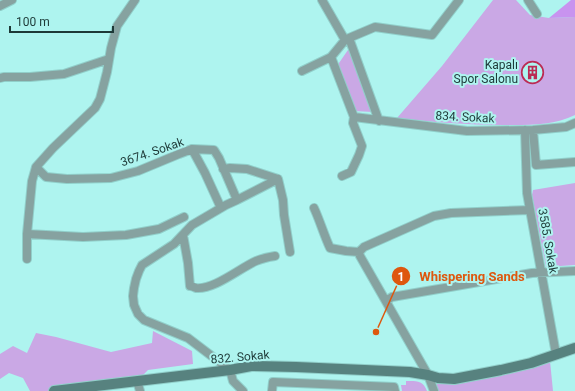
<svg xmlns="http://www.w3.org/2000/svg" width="575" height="391" viewBox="0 0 575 391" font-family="Roboto,sans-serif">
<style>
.green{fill:#caa8e5}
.forest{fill:#c893ef}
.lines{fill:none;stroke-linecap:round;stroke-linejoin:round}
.street-casing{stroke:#91cfca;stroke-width:10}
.secondary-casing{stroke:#91cfca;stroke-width:12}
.street{stroke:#86a2a0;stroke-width:8}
.secondary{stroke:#57827f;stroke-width:10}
.labels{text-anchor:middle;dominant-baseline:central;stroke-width:4;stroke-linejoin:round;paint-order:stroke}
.poi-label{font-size:12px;fill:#1d3937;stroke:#aef4ef;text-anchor:end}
.street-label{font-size:12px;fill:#1d3937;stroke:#aef4ef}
.leader{fill:none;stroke:#de570e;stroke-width:1.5}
.callout-dot{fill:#de570e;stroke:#aef4ef;stroke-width:1.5}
.mark-label{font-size:12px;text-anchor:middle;font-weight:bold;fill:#fff}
.callout-label{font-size:13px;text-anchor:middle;font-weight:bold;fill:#de570e;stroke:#aef4ef;stroke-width:4;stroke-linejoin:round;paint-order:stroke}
</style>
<rect width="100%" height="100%" fill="#aef4ef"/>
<!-- green -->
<path class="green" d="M493,0H516L530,15L549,18L575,17V115C553,126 527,125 503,125C467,125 432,122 397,118L442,66Z
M350,47L373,112L354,111L338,67L339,63Z
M575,183V265L546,267L532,195L533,190Z
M153,331L192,351L193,364L148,370L137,381L54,391H30L23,378L9,373L0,379V354L13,346L27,353L36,333L56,337L111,352L152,343Z
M550,361L553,391H438L437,387V384C476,384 514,371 550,361Z
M406,381C416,381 423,380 427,391H402L401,385H406Z"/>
<!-- forest -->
<path class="forest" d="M571,0H575V17L549,18Z"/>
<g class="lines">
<defs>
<path id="street" d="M322,0L345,40
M528,0L537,14
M0,6L12,0
M349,38L379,121
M331,57L354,117L353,123L362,146L359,155L351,172L342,176
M302,71L331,57L345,40L349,38L375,27L432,35L459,0
M0,78L4,77H30L64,74L109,59
M354,117L467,131L533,130L566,127L575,123
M525,130L527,193L556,354
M533,130L536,165L575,162
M192,149L214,150L219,158L237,200L278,179
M36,167L46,177L67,179L111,178L138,171L179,154L192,149L205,173L221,208
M223,169L230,168L247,169L278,179L283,200L284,215L290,252
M237,200L226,205L192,225L174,244L142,265L139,271L136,279L134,288L133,296L134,305L138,314L144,320L188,338L230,370L233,381L243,391
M314,208C320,221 324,235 330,248L346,251L359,252
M27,234L83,237L126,235L159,229L184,217
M183,235L188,263L190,286C192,286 194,287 196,288C214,290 240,268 256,261C263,258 268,257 275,256
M359,252L364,247L434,216L451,213L530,210
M359,252L360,256L428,375L434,391
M27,259V234L32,181L36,167L53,148L95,108L100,99L107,72L111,48L117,26L135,0
M386,301L392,297L532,273L575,271
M137,381L140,391
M272,391L273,382L394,387L395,391"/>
<path id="secondary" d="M54,391L230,370L251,366L296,367L410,372L428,375L438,378L454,379L501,370L531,363L575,348"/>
</defs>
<!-- street casing -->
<use href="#street" class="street-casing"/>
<!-- secondary casing -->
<use href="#secondary" class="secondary-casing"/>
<!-- street -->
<use href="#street" class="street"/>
<!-- secondary -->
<use href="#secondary" class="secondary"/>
</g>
<!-- icons -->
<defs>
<symbol id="building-ring" viewBox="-11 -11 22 22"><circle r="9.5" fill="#aef4ef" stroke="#bb2b54" stroke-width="1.5"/><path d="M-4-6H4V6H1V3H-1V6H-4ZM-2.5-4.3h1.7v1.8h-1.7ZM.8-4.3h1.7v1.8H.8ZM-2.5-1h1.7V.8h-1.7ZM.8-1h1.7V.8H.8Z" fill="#bb2b54"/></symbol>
</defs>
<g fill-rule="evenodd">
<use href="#building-ring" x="520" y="60" width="25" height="25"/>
</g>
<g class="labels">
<!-- poi labels -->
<g class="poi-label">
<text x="518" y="65">Kapalı<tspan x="518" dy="14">Spor Salonu</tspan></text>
</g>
<!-- street labels -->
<g class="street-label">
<text transform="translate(465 117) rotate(3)">834. Sokak</text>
<text transform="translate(152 152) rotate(-19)">3674. Sokak</text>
<text transform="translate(548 241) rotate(80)">3585. Sokak</text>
<text transform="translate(240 357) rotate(-5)">832. Sokak</text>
</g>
</g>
<!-- callouts -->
<path class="leader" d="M376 332L401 276"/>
<g class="callout-dot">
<circle cx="376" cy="332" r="4"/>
<circle cx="401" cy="276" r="10"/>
</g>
<g class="mark-label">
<text x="401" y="281">1</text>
</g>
<g class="callout-label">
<text x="472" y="281">Whispering Sands</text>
</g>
<!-- scale -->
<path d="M10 26v6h103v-6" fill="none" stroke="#1d3937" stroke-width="2"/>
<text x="16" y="26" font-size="12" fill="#1d3937" stroke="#aef4ef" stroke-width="3" paint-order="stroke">100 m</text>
</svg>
